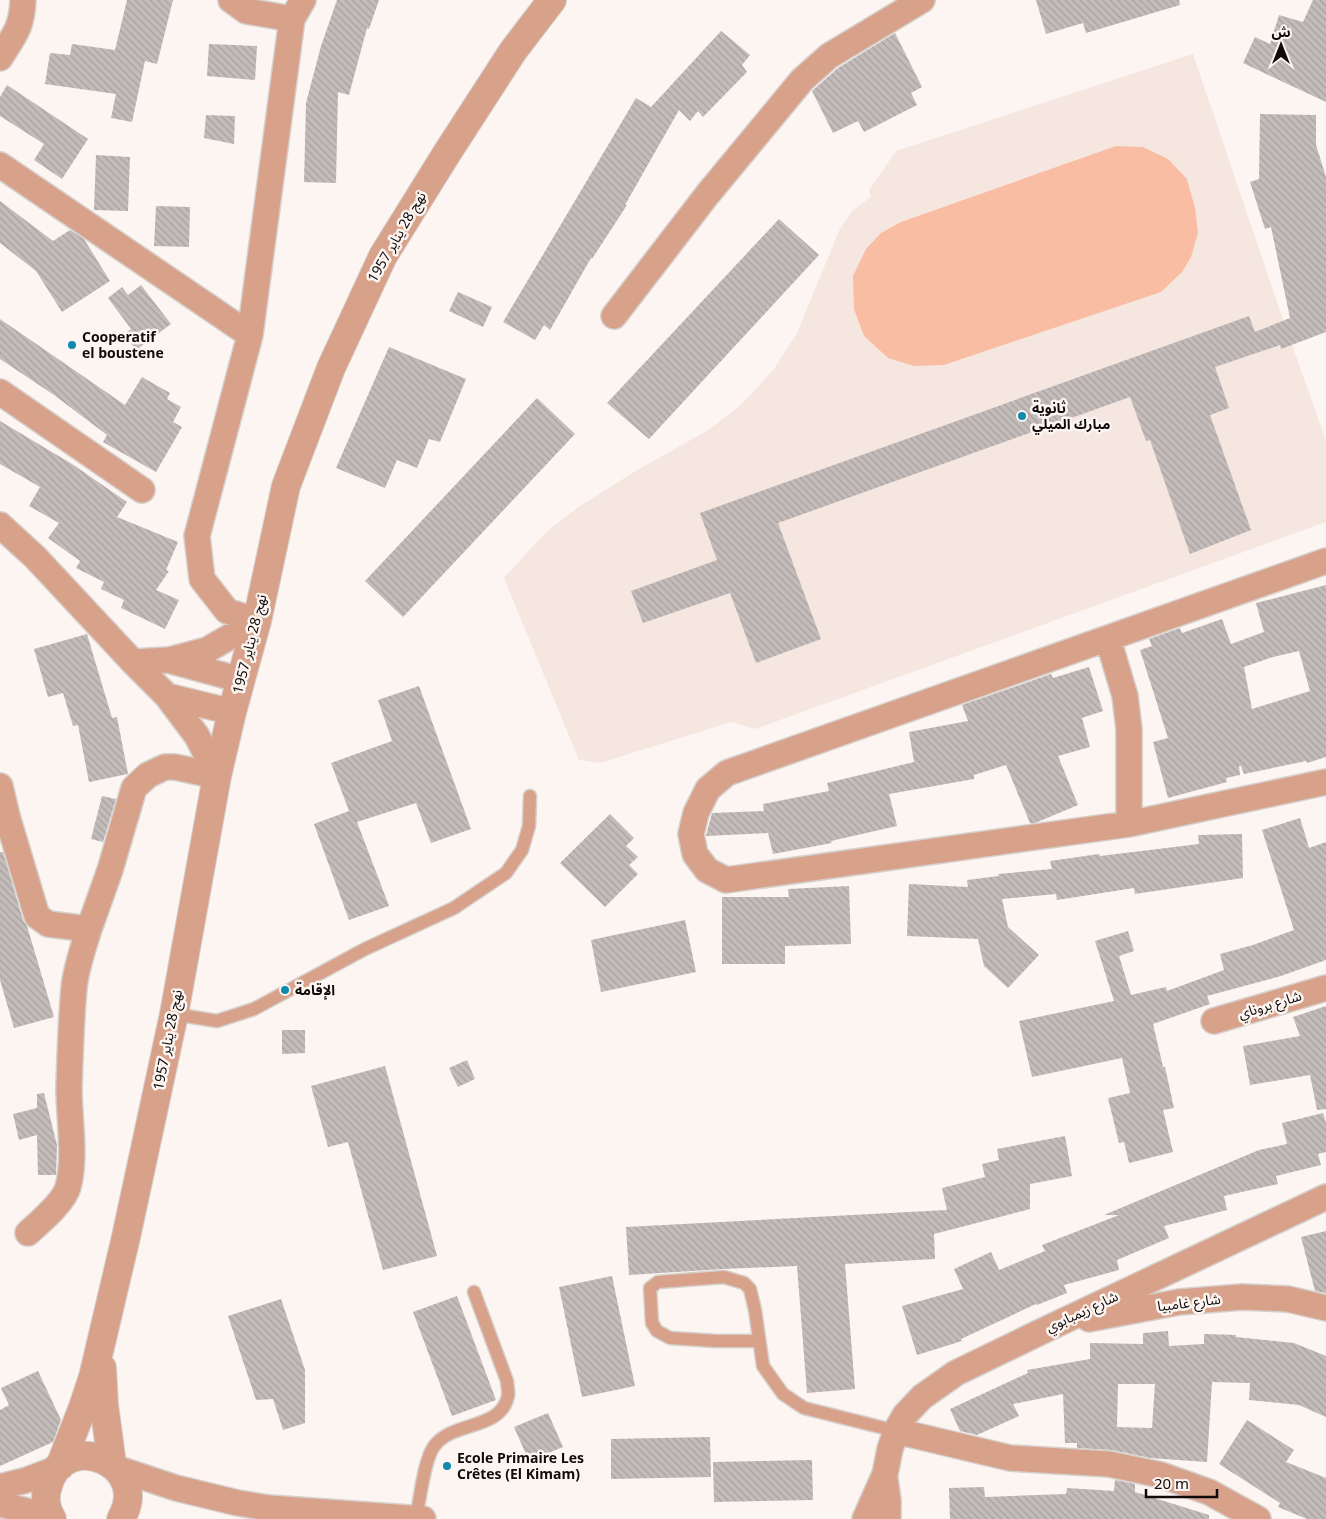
<svg xmlns="http://www.w3.org/2000/svg" width="1326" height="1519" viewBox="0 0 1326 1519" font-family="Georgia,'Noto Sans Arabic',serif">
<style>
.built{fill:#f5e6e0}
.grass{fill:#f9bda4}
.building{fill:url(#building-back-hatch);fill-rule:evenodd}
.lines{fill:none;stroke-linecap:round;stroke-linejoin:round}
.service-casing{stroke:#d6d0cd;stroke-width:15}
.minor-casing{stroke:#d6d0cd;stroke-width:28}
.tertiary-casing{stroke:#d6d0cd;stroke-width:30}
.service{stroke:#d8a18a;stroke-width:12}
.minor{stroke:#d8a18a;stroke-width:25}
.tertiary{stroke:#d8a18a;stroke-width:28}
.poi-dot{fill:#108aad;stroke:#fcf5f2;stroke-width:2}
.labels{text-anchor:middle;dominant-baseline:central;stroke-width:5;stroke-linejoin:round;paint-order:stroke}
.street-label{font-size:14px;fill:#0e0b0a;stroke:#fcf5f2}
.poi-label{font-size:14px;font-weight:bold;fill:#0e0b0a;stroke:#fcf5f2;text-anchor:start}
</style>
<defs>
<pattern id="building-back-hatch" width="6" height="6" patternUnits="userSpaceOnUse" patternTransform="scale(1.25)"><rect width="6" height="6" fill="#c3bcba"/><path d="M-1 5l2 2M0 0l6 6M5-1l2 2" fill="none" stroke="#a6a09f"/></pattern>
</defs>
<rect width="100%" height="100%" fill="#fcf5f2"/>
<!-- built -->
<path class="built" d="M1193,54L1278,305L1326,441V522L755,729L731,722L600,763L579,760L504,578L546,532L580,506L639,469L710,429L743,403L774,369L797,333L839,231L852,211L871,197L869,190L896,151Z"/>
<!-- grass -->
<path class="grass" d="M1116,146L1143,147L1168,159L1187,179L1195,208L1198,233L1191,257L1182,272L1161,292L944,365L914,366L888,358L864,336L854,309L853,276L866,249L881,233L901,222Z"/>
<!-- building -->
<path class="building" d="M127,0H173L157,64L145,61L132,122L111,118L116,94L45,84L50,53L70,55L72,44L115,50Z
M337,0H379L369,29L367,28L349,95L338,92L336,183L304,182L306,103L321,46Z
M1036,0H1179L1180,5L1086,33L1083,23L1046,34Z
M1313,0H1326V102L1243,63L1255,37L1270,44L1279,15L1303,22Z
M721,31L750,55L742,65L747,72L703,117L698,111L690,121L679,110L625,205H627L592,259L591,258L550,330L544,325L535,340L503,322L636,98L651,107Z
M895,33L922,87L911,93L917,105L864,132L858,121L833,133L812,91L838,68Z
M209,44L257,46L255,80L207,76Z
M7,85L88,139L62,179L34,160L44,144L0,116V97Z
M1260,114L1316,115V145L1326,177V332L1281,349L1280,345L1215,367L1229,408L1210,415L1251,530L1190,554L1150,440L1146,441L1130,397L778,523L821,639L756,663L730,593L643,623L631,591L717,560L700,513L1249,316L1255,332L1290,318L1271,227L1265,229L1250,182L1259,179Z
M206,115L235,116L234,144L204,138Z
M96,155L130,157L128,211L94,210Z
M0,201L53,241L70,230L84,239L110,281L62,312L36,271L0,243Z
M156,206L190,207L189,247L154,246Z
M779,219L819,255L649,439L607,403Z
M141,285L171,324L136,350L124,334L131,329L108,298L122,287L128,295Z
M458,292L492,307L483,327L449,311Z
M0,319L125,405L142,377L170,393L167,399L181,407L173,422L182,427L156,472L103,442L107,435L54,395L0,359Z
M389,347L466,379L440,442L429,439L417,468L397,460L385,488L336,468Z
M537,398L575,434L403,617L365,581Z
M0,421L72,464L127,502L117,517L178,542L166,570L169,571L156,590L179,600L165,629L121,608L124,600L101,589L104,582L76,568L80,561L48,538L59,523L29,506L40,487L0,464Z
M1326,585V757L1307,763L1306,761L1244,774L1241,766H1239L1240,775L1226,778L1227,782L1168,798L1153,742L1168,738L1140,650L1152,646L1149,639L1180,628L1182,633L1222,619L1231,644L1264,632L1256,603ZM1299,651L1310,691L1252,709L1244,667L1273,657Z
M87,634L112,718L117,717L128,774L89,782L78,725L73,726L63,693L48,697L34,649Z
M1089,667L1103,711L1082,718L1090,747L1058,756L1078,805L1035,823H1030L1006,765L974,775V779L889,794L897,826L831,841L832,843L773,854L768,833L706,836L712,813L764,811L763,804L829,791L827,783L914,762L909,732L968,721L962,705L1051,674L1053,678Z
M419,686L471,829L431,843L416,803L357,822L389,906L349,920L314,824L349,811L331,763L392,741L378,700Z
M102,796L116,799L103,842L91,839Z
M610,814L634,838L626,846L638,857L629,865L638,874L605,907L560,863Z
M1300,818L1309,848L1326,842V960L1281,976L1207,996L1210,1004L1153,1024L1163,1067H1165L1174,1108L1163,1110L1173,1152L1129,1163L1124,1142L1119,1143L1108,1098L1130,1093L1122,1058L1032,1077L1019,1021L1114,1001L1095,941L1128,931L1134,951L1119,956L1131,995L1166,987L1167,991L1224,970L1220,954L1253,945L1294,930L1262,830Z
M1242,834L1243,878L1135,894L1134,888L1057,900L1056,894L1002,899L1008,927L1039,955L1008,988L984,966L978,939L907,936L909,884L968,887L967,880L999,876L998,874L1052,869L1050,861L1099,854L1100,856L1199,844L1198,835Z
M0,852H3L23,920L27,926L54,1017L14,1028L0,980Z
M849,886L851,944L785,946V964H722V897H789L788,889Z
M685,920L696,972L601,992L591,940Z
M1326,1006V1109L1317,1110L1310,1075L1250,1085L1243,1046L1300,1036L1293,1017Z
M282,1030H305V1053L282,1054Z
M467,1060L475,1079L458,1087L449,1068Z
M385,1066L437,1256L383,1270L348,1142L328,1147L311,1086Z
M44,1093L57,1145L56,1175H38L37,1135L19,1140L13,1114L37,1108V1094Z
M1323,1113L1326,1123V1152L1318,1154L1321,1165L1276,1176L1278,1184L1224,1196L1227,1210L1164,1226L1169,1238L1117,1260L1119,1270L1064,1285L1067,1293L1037,1305L1036,1304L961,1339L962,1341L917,1355L902,1306L963,1289L954,1269L991,1252L999,1270L1045,1251L1042,1245L1119,1215H1104L1259,1150L1287,1144L1282,1123Z
M1065,1136L1072,1176L1030,1184V1209L934,1234L935,1259L845,1264L855,1389L807,1393L797,1266L723,1269L629,1275L626,1227L947,1210L942,1188L985,1177L982,1164L999,1160L997,1149Z
M1326,1231V1293L1315,1291L1301,1237Z
M612,1276L635,1386L582,1397L559,1287Z
M457,1296L496,1400L452,1416L413,1312Z
M281,1299L305,1370V1423L283,1430L273,1399L256,1400L228,1316Z
M1168,1331L1169,1346L1204,1344V1334L1236,1335V1337L1294,1343L1326,1356V1417L1299,1405L1249,1400L1250,1383L1212,1382L1207,1462L1150,1458L1112,1450L1077,1448V1443H1065L1063,1394L1013,1404L1019,1416L977,1435L960,1431L950,1409L1028,1373L1027,1370L1090,1359V1343L1143,1344V1333ZM1118,1384H1155L1152,1428L1117,1427Z
M38,1371L61,1420L53,1442L0,1466V1410L9,1405L1,1388Z
M548,1413L563,1447L529,1461L514,1427Z
M1247,1420L1294,1450L1286,1462L1326,1478V1519H1307L1278,1507L1280,1503L1219,1464Z
M710,1437L711,1477L611,1479V1439Z
M812,1460L813,1500L714,1502L713,1462Z
M1115,1480L1135,1484V1492L1209,1515V1519H950L949,1488L984,1487L985,1497L1066,1494L1067,1488L1114,1491Z"/>
<g class="lines">
<defs>
<path id="service" d="M174,1014L217,1021L254,1009L365,949L454,908L506,873L522,850L529,826L530,796
M759,1341H716L670,1338L657,1331L652,1323L650,1288L658,1282L724,1277L744,1283L750,1289L755,1310L763,1366L783,1394L804,1408L896,1431
M416,1518C420,1500 424,1458 435,1445C454,1421 501,1430 508,1396C509,1391 507,1385 507,1381L474,1292"/>
<path id="minor" d="M231,0L246,11L292,19
M0,58C14,35 22,28 23,0
M0,165L250,335
M614,316L707,195L802,80L829,56L922,0
M0,392L142,490
M0,525L35,557L133,662L167,696L232,712
M1326,561L727,773L708,789L696,813L691,834L695,854L707,870L726,880L1129,824L1326,782
M257,621L227,611L202,579L197,536L250,335L292,19L303,0
M1108,639L1125,696L1129,729V824
M169,660L207,650L257,621
M133,662L168,660L241,680
M167,696L197,736L217,776
M0,786L7,816L37,916L48,924L89,929L110,870L134,788L148,775L165,767H175L217,776
M1214,1021L1326,988
M28,1233C40,1222 64,1202 68,1187C76,1158 69,1118 69,1088C70,1056 71,1020 74,988C76,968 83,948 89,929
M1089,1319L1179,1302L1242,1297L1288,1299L1326,1308
M896,1431L1010,1458L1109,1464L1161,1475L1209,1492L1258,1519
M116,1468L176,1488L238,1503L269,1508L423,1519
M885,1479L888,1500V1519
M0,1487L27,1480L56,1469
M0,1504L51,1517
M865,1519L885,1474L890,1449L896,1431L905,1415L922,1397L956,1373L1053,1326L1326,1197"/>
<path id="tertiary" d="M102,1368L104,1405L112,1464
M60,1466L83,1407L93,1377L126,1237L174,1014L217,776L232,712L257,621L286,486L331,368L383,256L447,153L513,51L552,0
M52,1519C46,1509 44,1497 48,1486C64,1427 153,1464 121,1519"/>
</defs>
<!-- service casing -->
<use href="#service" class="service-casing"/>
<!-- minor casing -->
<use href="#minor" class="minor-casing"/>
<!-- tertiary casing -->
<use href="#tertiary" class="tertiary-casing"/>
<!-- service -->
<use href="#service" class="service"/>
<!-- minor -->
<use href="#minor" class="minor"/>
<!-- tertiary -->
<use href="#tertiary" class="tertiary"/>
</g>
<!-- markers -->
<g class="poi-dot">
<circle cx="72" cy="345" r="5"/>
<circle cx="1022" cy="416" r="5"/>
<circle cx="285" cy="990" r="5"/>
<circle cx="447" cy="1466" r="5"/>
</g>
<g class="labels">
<!-- street labels -->
<g class="street-label">
<text transform="translate(397 237) rotate(-60)">نهج 28 يناير 1957</text>
<text transform="translate(250 644) rotate(-76)">نهج 28 يناير 1957</text>
<text transform="translate(1270 1005) rotate(-17)">شارع بروناي</text>
<text transform="translate(168 1040) rotate(-79)">نهج 28 يناير 1957</text>
<text transform="translate(1189 1303) rotate(-7)">شارع غامبيا</text>
<text transform="translate(1082 1312) rotate(-25)">شارع زيمبابوي</text>
</g>
<!-- poi labels -->
<g class="poi-label">
<text x="82" y="337">Cooperatif<tspan x="82" dy="16">el boustene</tspan></text>
<text x="1032" y="408">ثانوية<tspan x="1032" dy="16">مبارك الميلي</tspan></text>
<text x="295" y="990">الإقامة</text>
<text x="457" y="1458">Ecole Primaire Les<tspan x="457" dy="16">Crêtes (El Kimam)</tspan></text>
</g>
</g>
<!-- north arrow -->
<g transform="translate(1281 45)" stroke="#fcf5f2" stroke-width="4" paint-order="stroke">
<path d="M0-4L9 19L0 12L-9 19Z" fill="#0e0b0a"/>
<text y="-8" font-size="14" font-weight="bold" text-anchor="middle" fill="#0e0b0a">ش</text>
</g>
<!-- scale -->
<path d="M1146 1489v8h71v-8" fill="none" stroke="#0e0b0a" stroke-width="2.5"/>
<text x="1154" y="1489" font-size="15" fill="#0e0b0a" stroke="#fcf5f2" stroke-width="4" paint-order="stroke">20 m</text>
</svg>
